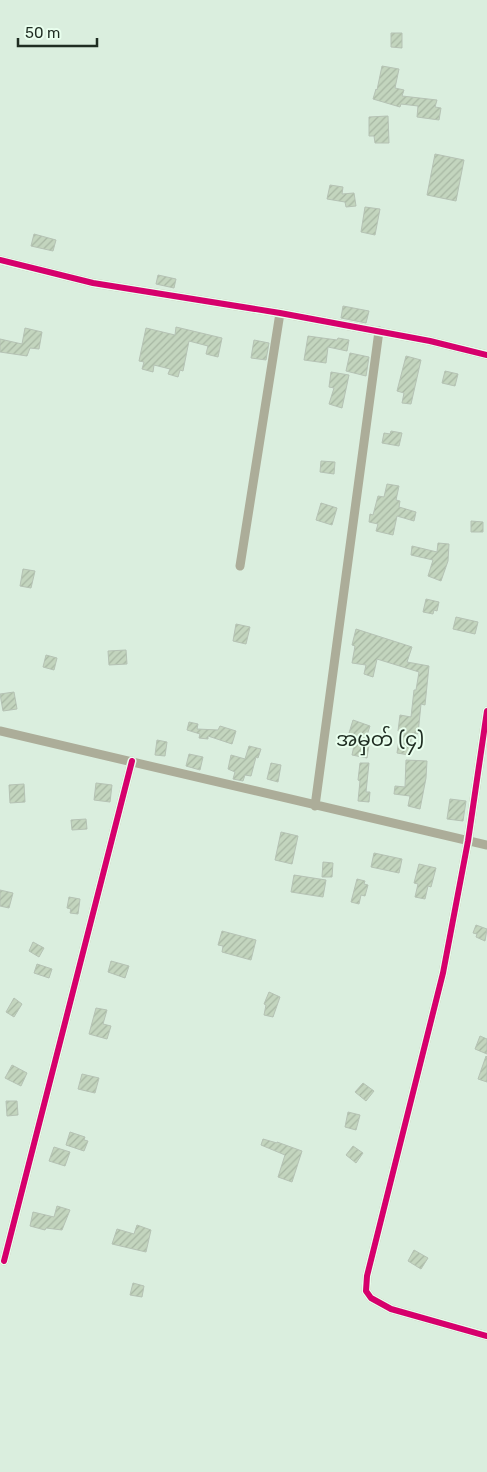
<svg xmlns="http://www.w3.org/2000/svg" width="487" height="1472" viewBox="0 0 487 1472" font-family="Rubik,'Noto Sans Myanmar',sans-serif">
<style>
.building{fill:url(#building-hatch);stroke:#b5c2b4}
.lines{fill:none;stroke-linecap:round;stroke-linejoin:round}
.street{stroke:#acad99;stroke-width:9}
.cycleway-casing{stroke:#e9ffee;stroke-width:9}
.cycleway{stroke:#d6006c;stroke-width:6}
.labels{text-anchor:middle;dominant-baseline:central;stroke-width:4;stroke-linejoin:round;paint-order:stroke}
.quarter-label{font-size:20px;fill:#1f2d22;stroke:#e9ffee}
</style>
<defs>
<pattern id="building-hatch" width="6" height="6" patternUnits="userSpaceOnUse" patternTransform="scale(1.25)"><rect width="6" height="6" fill="#c3d5be"/><path d="M-1 1l2-2M0 6l6-6M5 7l2-2" fill="none" stroke="#a7b7a3"/></pattern>
</defs>
<rect width="100%" height="100%" fill="#daeede"/>
<!-- building -->
<path class="building" d="M391,33H402V48L391,47Z
M382,66L399,69L395,88L404,90L402,96L437,100L435,107L441,108L439,120L417,117L418,106L401,104L400,107L373,99L376,89L377,90Z
M388,116L389,143H375L374,136H369V117Z
M435,154L464,160L456,201L427,195Z
M330,185L343,187L342,194L354,193L356,206L346,207L345,202L327,199Z
M365,207L380,209L375,235L361,232Z
M34,234L56,240L53,251L31,246Z
M158,275L176,279L174,288L156,284Z
M343,306L369,311L366,323L341,318Z
M176,327L222,338L218,357L206,354L208,346L189,341L183,371L180,370L178,377L168,374L170,369L154,365L153,372L142,369L144,362L139,361L146,328L175,335Z
M25,328L42,332L39,349L30,348L27,356L0,352V339L22,344Z
M308,336L337,340L338,338L349,340L347,351L328,347L326,363L304,360Z
M254,340L269,343L266,360L251,358Z
M350,353L369,357L366,376L346,371Z
M406,356L421,360L411,404L402,403L404,393L397,391Z
M445,371L458,374L455,386L442,383Z
M331,372L349,375L342,408L329,404L334,388L329,387Z
M391,431L402,433L399,446L382,443L384,433L390,434Z
M321,461L335,462L334,474L320,472Z
M387,484L399,486L396,500L400,501L399,507L416,512L414,521L397,516L393,535L376,531L378,524L369,522L370,514L373,515L378,496L384,497Z
M321,503L337,508L332,525L316,520Z
M471,521L483,522V532H471Z
M438,543L449,544L448,561L441,581L428,576L433,560L411,555L412,546L437,552Z
M23,569L35,571L31,588L20,586Z
M426,599L439,602L437,611L434,610L433,614L423,612Z
M456,617L478,622L475,634L453,629Z
M236,624L250,627L246,644L233,641Z
M356,629L412,647L407,662L429,666L425,705L421,704L418,734L412,733L409,755L397,753L400,732L398,731L400,715L411,717L414,690H416L419,672L377,659L373,677L364,674L366,665L352,663L355,646L352,645Z
M126,650L127,664L109,665L108,651Z
M46,655L57,658L54,670L43,667Z
M14,692L17,709L3,711L0,694Z
M353,720L370,726L364,744L369,745L367,758L352,755L356,736L349,733Z
M189,722L198,724L197,729L218,730L220,726L236,731L232,744L208,736V739L199,738L200,734L187,730Z
M157,740L167,742L165,756L155,755Z
M249,746L261,749L258,758L256,757L251,776L245,775L243,781L233,779L235,772L228,769L231,755L245,759Z
M189,754L203,757L200,770L186,766Z
M406,760L427,761L426,778L420,809L408,806L410,796L394,794L395,786L405,787Z
M271,763L281,765L278,782L267,779Z
M360,763H369L366,792H370L369,802L358,801L360,781L358,780Z
M96,783L112,785L110,802L94,800Z
M24,784L25,802L10,803L9,785Z
M450,799L466,801L463,821L447,819Z
M86,819L87,829L72,830L71,820Z
M281,832L298,836L292,864L275,860Z
M374,853L402,859L399,873L371,867Z
M323,862L333,863L332,877H322Z
M419,864L436,868L431,887L428,886L425,899L415,897L418,884L414,883Z
M294,875L326,880L323,897L291,892Z
M357,879L365,881L364,884L368,885L365,896L361,895L359,904L351,902Z
M0,890L13,893L9,908L0,906Z
M69,897L80,899L78,914L70,913L71,909L67,908Z
M476,925L487,929L485,941L476,937L477,934L473,933Z
M222,931L256,940L251,960L222,952L223,946L218,945Z
M33,942L44,948L39,957L29,951Z
M111,961L129,966L125,978L108,972Z
M37,964L52,969L49,978L34,973Z
M269,992L280,997L273,1017L264,1015L266,1005L264,1004Z
M14,998L22,1004L14,1017L6,1012Z
M96,1008L107,1010L103,1024L111,1026L107,1039L89,1034Z
M480,1036L487,1039V1054L475,1049Z
M486,1056L487,1057V1082L478,1079Z
M12,1065L27,1073L21,1086L5,1078Z
M82,1074L99,1078L95,1093L78,1089Z
M363,1083L374,1091L366,1101L355,1092Z
M6,1101H17L18,1115L7,1116Z
M348,1112L360,1115L356,1130L345,1127Z
M70,1132L85,1137L84,1140L88,1141L84,1151L66,1145Z
M263,1139L277,1143V1142L302,1151L292,1182L278,1177L285,1155L261,1145Z
M353,1146L363,1153L356,1163L346,1155Z
M54,1147L70,1152L65,1166L49,1161Z
M57,1206L70,1210L62,1230L46,1228L45,1230L30,1226L33,1212L54,1217Z
M137,1225L151,1230L146,1252L112,1244L117,1229L134,1234Z
M414,1250L428,1258L421,1269L408,1261Z
M133,1283L144,1286L142,1297L130,1295Z"/>
<g class="lines">
<!-- street -->
<path class="street" d="M0,260L93,283L280,313L430,341L487,355
M240,566L280,313
M487,711L468,841L443,973L367,1276L366,1291L371,1298L391,1309L487,1336
M0,731L487,845
M315,806L379,331
M4,1261L132,761"/>
<defs>
<path id="cycleway" d="M0,260L93,283L280,313L430,341L487,355
M487,711L468,841L443,973L367,1276L366,1291L371,1298L391,1309L487,1336
M4,1261L132,761"/>
</defs>
<!-- cycleway casing -->
<use href="#cycleway" class="cycleway-casing"/>
<!-- cycleway -->
<use href="#cycleway" class="cycleway"/>
</g>
<g class="labels">
<!-- quarter labels -->
<g class="quarter-label">
<text x="380" y="739">အမှတ် (၄)</text>
</g>
</g>
<!-- scale -->
<path d="M18 38v8h79v-8" fill="none" stroke="#1f2d22" stroke-width="2.5"/>
<text x="25" y="38" font-size="15" fill="#1f2d22" stroke="#e9ffee" stroke-width="4" paint-order="stroke">50 m</text>
</svg>
